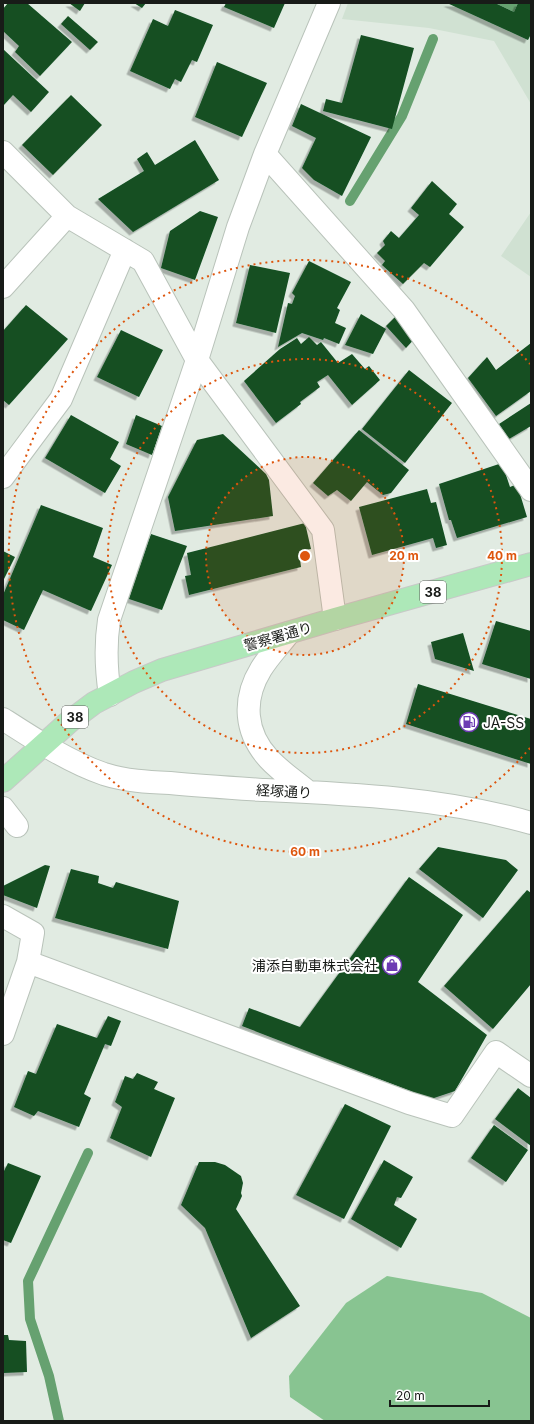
<svg xmlns="http://www.w3.org/2000/svg" width="534" height="1424" viewBox="0 0 534 1424" font-family="Inter,'Noto Sans JP',sans-serif">
<style>
.built{fill:#d0e1d2}
.forest{fill:#88c491}
.water{fill:#66a170}
.lines{fill:none;stroke-linecap:round;stroke-linejoin:round}
.stream{stroke:#66a170;stroke-width:10}
.building{fill:#135024;filter:url(#shadow)}
.pedestrian-casing{stroke:#b9c3ba;stroke-width:24}
.minor-casing{stroke:#b9c3ba;stroke-width:24}
.secondary-casing{stroke:#b9c3ba;stroke-width:24}
.primary-casing{stroke:#c8c8c8;stroke-width:24}
.pedestrian{stroke:#fff;stroke-width:22}
.minor{stroke:#fff;stroke-width:22}
.secondary{stroke:#fff;stroke-width:22}
.primary{stroke:#ade8b8;stroke-width:22}
.ring{fill:none;stroke:#de560d;stroke-width:2;stroke-dasharray:2 4}
.labels{text-anchor:middle;dominant-baseline:central;stroke-width:4;stroke-linejoin:round;paint-order:stroke}
.shield{fill:#fff;stroke:#5d5f5d;stroke-width:1}
.shield-label{font-size:13px;font-weight:bold;fill:#181b18}
.street-label{font-size:14px;fill:#181b18;stroke:#fff}
.poi-label{font-size:14px;fill:#181b18;stroke:#fff;text-anchor:start}
.centre{fill:#de560d;stroke:#fff;stroke-width:2}
.ring-label{font-size:12px;text-anchor:middle;font-weight:bold;fill:#de560d;stroke:#fff;stroke-width:4;stroke-linejoin:round;paint-order:stroke}
</style>
<defs>
<filter id="shadow"><feDropShadow dx="-3.5" dy="3.5" stdDeviation="0" flood-color="#0004"/></filter>
</defs>
<rect width="100%" height="100%" fill="#e1ebe2"/>
<!-- built -->
<path class="built" d="M348,3H531V104L494,41L429,28L342,19Z
M531,212V277L501,256Z"/>
<!-- forest -->
<path class="forest" d="M387,1276L482,1293L531,1318V1421H325L290,1397L289,1376L346,1303Z"/>
<!-- water -->
<path class="water" d="M495,3H518L514,12Z"/>
<g class="lines">
<!-- stream -->
<path class="stream" d="M350,201L402,116L433,39
M59,1421L49,1376L30,1319L28,1281L88,1153"/>
</g>
<!-- building -->
<path class="building" d="M8,3H27L72,42L40,76L15,52L19,46L3,31V9Z
M69,3H85L80,11Z
M134,3H146L142,8Z
M226,3H285L274,28L224,7Z
M447,3H495L514,12L518,3H531V34L528,40Z
M175,10L213,25L197,62L192,60L181,82L175,79L170,89L130,71L153,19L168,26Z
M68,16L98,42L90,50L61,24Z
M361,35L414,48L392,129L323,111L326,99L342,103Z
M3,49L49,92L31,112L13,95L3,106Z
M217,62L267,83L242,137L195,117Z
M71,95L102,125L53,175L22,145Z
M301,104L371,137L342,196L314,180L302,168L316,138L292,126Z
M195,140L219,180L133,232L98,199L144,171L137,159L147,152L155,165Z
M432,181L457,204L449,214L464,227L430,267L424,263L403,284L382,265L385,261L377,253L385,245L383,241L391,231L399,238L419,215L411,208Z
M200,211L218,217L195,280L161,268L170,231Z
M309,261L351,282L337,308L340,310L335,323L346,328L339,344L324,338L323,340L302,333L278,347L288,303L292,304L295,296L292,293Z
M250,265L290,273L276,333L236,323Z
M26,305L68,339L9,405L3,400V331Z
M361,314L386,329L373,354L345,345Z
M398,314L416,337L406,348L386,326Z
M121,330L163,350L139,397L97,377Z
M309,337L317,345L321,342L338,363L352,354L365,369L369,366L380,380L352,405L328,375L317,382L320,387L300,402L301,404L276,423L244,381L280,349L297,338L301,344Z
M531,343V391L496,416L468,378L487,357L496,370Z
M409,370L452,403L405,463L362,429Z
M531,403V426L509,439L499,424Z
M71,415L119,442L110,459L121,466L105,493L45,458Z
M136,415L162,426L152,455L126,444Z
M359,430L409,470L391,493L383,495L367,482L351,501L337,490L328,496L313,483Z
M223,434L266,474L269,480L273,516L175,531L168,497L197,440Z
M502,463L510,487L517,484L527,517L457,538L451,520H449L439,484Z
M427,489L431,503L436,502L447,545L436,548L433,538L372,555L359,507Z
M41,505L103,528L93,557L112,565L91,611L43,590L24,630L3,620V595Z
M305,523L311,549L299,551L301,567L189,595L185,576L191,575L187,553Z
M151,534L187,546L162,610L129,599Z
M3,551L15,557L3,581Z
M496,621L531,631V679L482,664Z
M463,633L474,671L435,659L431,642Z
M418,684L531,719V764L406,724Z
M438,847L506,860L518,870L483,918L419,869Z
M45,865L50,866L37,908L3,895V886Z
M71,869L99,876L98,883L113,888L116,882L179,901L168,949L55,918Z
M409,877L463,915L418,982L487,1035L455,1091L431,1099L242,1026L249,1008L300,1027Z
M527,890L531,893V984L493,1029L444,986Z
M108,1016L121,1021L111,1046L105,1044L84,1094L91,1098L79,1127L38,1111L34,1116L14,1107L28,1071L36,1074L57,1024L97,1038Z
M137,1073L158,1082L154,1089L175,1098L151,1157L110,1138L122,1107L115,1102L125,1076L133,1079Z
M518,1088L531,1098V1146L495,1119Z
M345,1104L391,1126L344,1219L296,1195Z
M494,1125L528,1150L506,1182L471,1158Z
M384,1160L413,1177L401,1198L397,1197L394,1205L417,1219L401,1248L351,1219Z
M199,1162H215L225,1165L241,1176L243,1183L241,1193L242,1196L236,1209L300,1306L251,1338L205,1228L181,1205Z
M8,1163L41,1176L11,1243L3,1240V1173Z
M3,1335H8L9,1340L26,1341L27,1372L3,1373Z"/>
<g class="lines">
<defs>
<path id="pedestrian" d="M3,808L17,826"/>
<path id="minor" d="M3,152L67,216L143,261L197,360L323,530L335,619
M265,154L404,310L531,490
M3,287L67,216
M3,477L61,399L125,250
M110,695C106,669 105,646 109,620L197,360L238,227L251,192L265,154L329,3
M3,916L33,933L28,962L409,1103L452,1116L496,1052L531,1076
M3,1034L28,962"/>
<path id="secondary" d="M289,633C280,645 269,656 261,669C242,700 245,733 269,759C280,771 295,781 307,791
M3,719C34,739 69,762 104,774C126,781 148,782 170,783C201,786 233,788 264,790C353,794 444,798 531,823"/>
<path id="primary" d="M3,781L70,721L94,703L134,682L162,670L335,619L531,564"/>
</defs>
<!-- pedestrian casing -->
<use href="#pedestrian" class="pedestrian-casing"/>
<!-- minor casing -->
<use href="#minor" class="minor-casing"/>
<!-- secondary casing -->
<use href="#secondary" class="secondary-casing"/>
<!-- primary casing -->
<use href="#primary" class="primary-casing"/>
<!-- pedestrian -->
<use href="#pedestrian" class="pedestrian"/>
<!-- minor -->
<use href="#minor" class="minor"/>
<!-- secondary -->
<use href="#secondary" class="secondary"/>
<!-- primary -->
<use href="#primary" class="primary"/>
</g>
<!-- distance rings -->
<circle cx="305" cy="556" r="99" fill="#de560d" fill-opacity=".12"/>
<g class="ring">
<circle cx="305" cy="556" r="99"/>
<circle cx="305" cy="556" r="197"/>
<path d="M530 748A296 296 0 1 1 530 364"/>
</g>
<!-- icons -->
<defs>
<symbol id="fuel-ring" viewBox="-11 -11 22 22"><circle r="9.5" fill="#fff" stroke="#6d3bb3" stroke-width="1.5"/><path d="M-5.5-6h7V0h2V4h1.3V-2.5L3-4.5l.8-.8L6-3V5H2.5V1h-1V6h-7ZM-4.2-4.7v3.2H.2V-4.7Z" fill="#6d3bb3"/></symbol>
<symbol id="shop-ring" viewBox="-11 -11 22 22"><circle r="9.5" fill="#fff" stroke="#6d3bb3" stroke-width="1.5"/><path d="M-5-2.5h2.3a2.7 3.5 0 0 1 5.4 0H5L5.5 6h-11ZM-1.5-2.5h3a1.5 2.3 0 0 0-3 0Z" fill="#6d3bb3"/></symbol>
</defs>
<g fill-rule="evenodd">
<use href="#fuel-ring" x="458" y="711" width="22" height="22"/>
<use href="#shop-ring" x="381" y="954" width="22" height="22"/>
</g>
<g class="labels">
<!-- shield labels -->
<g class="shield">
<rect x="420" y="581" width="26" height="22" rx="3"/>
<rect x="62" y="706" width="26" height="22" rx="3"/>
</g>
<g class="shield-label">
<text x="433" y="592">38</text>
<text x="75" y="717">38</text>
</g>
<!-- street labels -->
<g class="street-label">
<text transform="translate(278 636) rotate(-16)">警察署通り</text>
<text transform="translate(284 791) rotate(3)">経塚通り</text>
</g>
<!-- poi labels -->
<g class="poi-label">
<text x="483" y="722">JA-SS</text>
<text x="378" y="965" text-anchor="end">浦添自動車株式会社</text>
</g>
</g>
<circle cx="305" cy="556" r="6" class="centre"/>
<g class="ring-label">
<text x="404" y="560">20 m</text>
<text x="502" y="560">40 m</text>
<text x="305" y="856">60 m</text>
</g>
<!-- border -->
<rect width="534" height="1424" fill="none" stroke="#181b18" stroke-width="8"/>
<!-- scale -->
<path d="M390 1400v6h99v-6" fill="none" stroke="#181b18" stroke-width="2"/>
<text x="396" y="1400" font-size="12" fill="#181b18" stroke="#ffffff" stroke-width="3" paint-order="stroke">20 m</text>
</svg>
